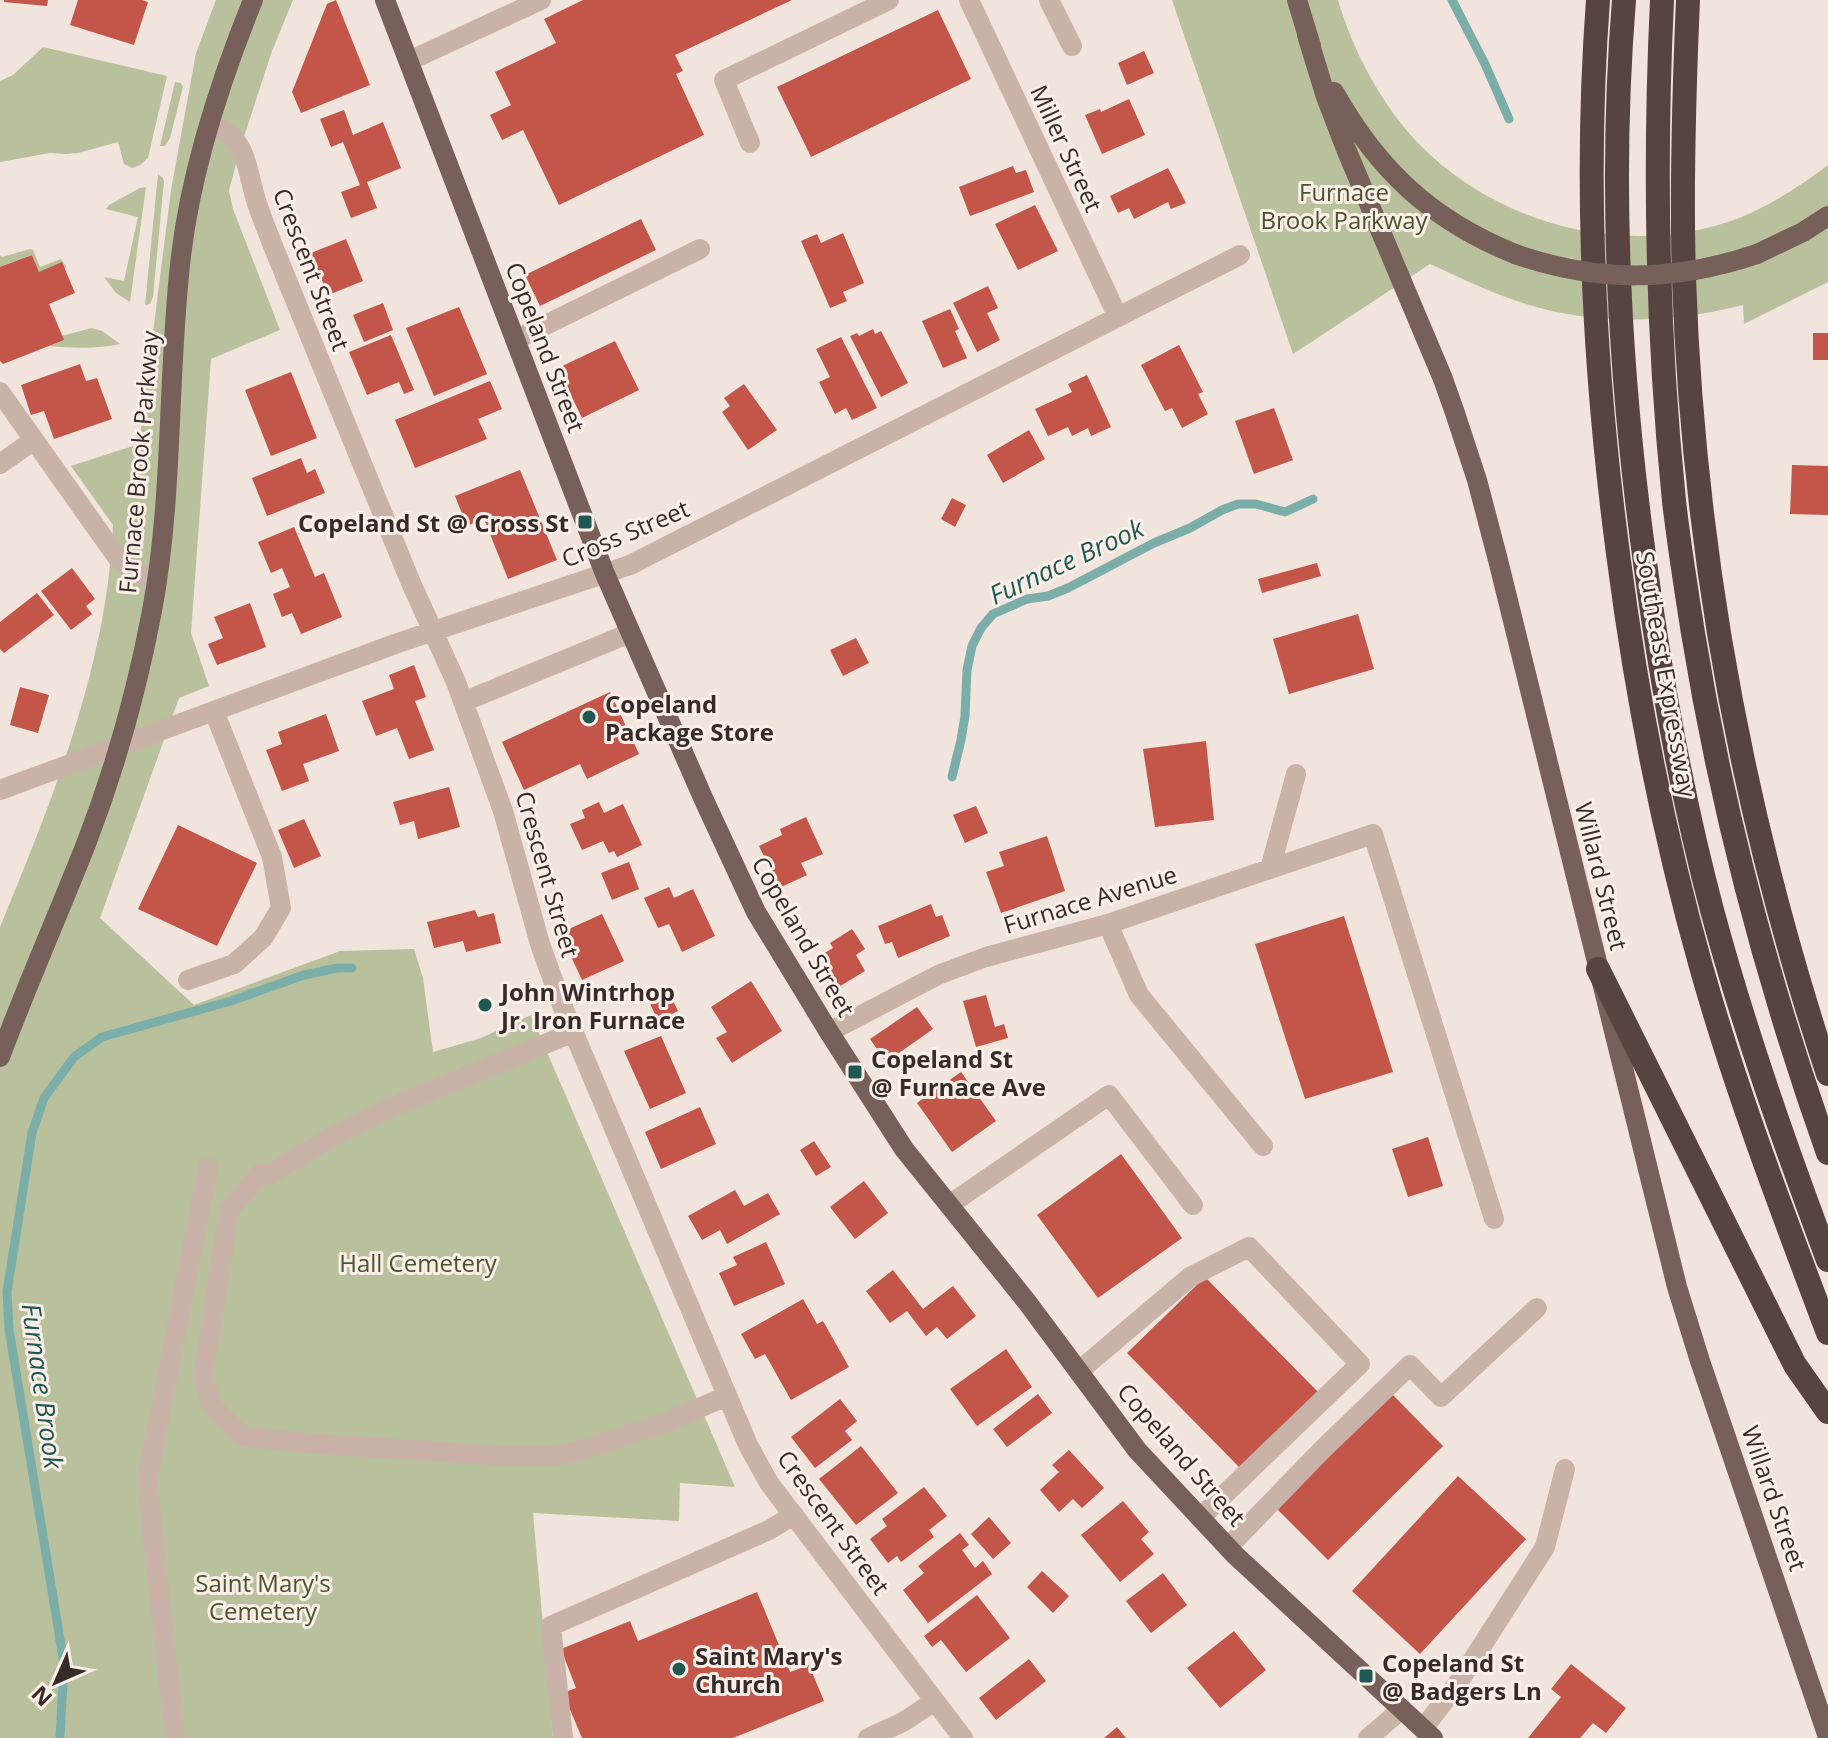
<svg xmlns="http://www.w3.org/2000/svg" width="1828" height="1738" viewBox="0 0 1828 1738" font-family="'Open Sans',sans-serif">
<style>
.green{fill:#b9c09c}
.lines{fill:none;stroke-linecap:round;stroke-linejoin:round}
.stream{stroke:#7caea9;stroke-width:9}
.building{fill:#c35549}
.minor{stroke:#c9b3a8;stroke-width:20}
.major{stroke:#78605a;stroke-width:20}
.highway{stroke:#574340;stroke-width:24}
.major-bridge{stroke:#78605a;stroke-width:20}
.poi-dot{fill:#1f5752;stroke:#f9efe8;stroke-width:3}
.labels{text-anchor:middle;dominant-baseline:central;stroke-width:6;stroke-linejoin:round;paint-order:stroke}
.street-label{font-size:24px;fill:#362b28;stroke:#f9efe8}
.park-label{font-size:24px;fill:#4b542d;stroke:#f9efe8}
.poi-label{font-size:24px;font-weight:bold;fill:#362b28;stroke:#f9efe8;text-anchor:start}
.water-label{font-size:26px;font-style:italic;fill:#1f5752;stroke:#f9efe8}
</style>
<rect width="100%" height="100%" fill="#f1e4dc"/>
<!-- green -->
<path class="green" d="M216,0H293L272,51L239,152L229,191L233,209L280,330L211,359L191,633L209,686L179,698L100,918L194,1005L340,951L414,949L423,978L433,1052L481,1038L531,1015L735,1487L680,1483L679,1521L533,1513L553,1738H0V927C53,798 107,666 113,525L71,466L139,444L171,190L196,53Z
M1172,0H1338C1353,51 1381,104 1418,143C1498,226 1630,260 1739,218C1771,205 1800,186 1828,165V282L1744,324L1743,305C1671,323 1597,326 1526,304C1493,294 1461,278 1430,264L1293,354Z
M43,47L167,76L148,158L140,165L132,168L124,164L118,142L78,153L66,154L50,153L0,162V81L13,75Z
M175,82L181,83L183,87L170,138L165,146H160Z
M158,174L163,178L164,181L153,297L150,304L145,305Z
M146,187L130,302L116,293L104,277L124,281L138,217L106,209L109,205L140,188Z
M30,249L33,250L40,267L61,259L66,266V268L39,272L32,255L0,267V255L2,257Z
M92,328L102,331L120,344C96,349 74,348 49,346L63,340L61,336Z"/>
<g class="lines">
<!-- stream -->
<path class="stream" d="M1452,0L1485,64L1509,119
M952,777L961,740L965,716L967,670L972,646L981,628L993,614L1027,599L1048,596L1068,588L1154,543L1190,528L1222,510L1238,504H1256L1285,512L1313,499
M60,1738L64,1664L9,1329L7,1292L32,1133L44,1098L74,1057L102,1037L231,1001L304,975L337,968H352"/>
</g>
<!-- building -->
<path class="building" d="M4,0H48L47,6L4,2Z
M78,0H142L148,2L134,45L70,25Z
M336,0L370,85L301,113L292,92L327,4Z
M583,0H792L675,55L683,71L676,74L704,135L559,205L523,130L502,140L490,115L511,105L495,72L556,43L544,19Z
M938,10L971,79L811,157L777,87Z
M1144,51L1154,73L1127,85L1118,63Z
M1129,99L1145,135L1102,154L1085,115L1100,109L1101,112Z
M344,110L353,135L383,122L401,168L367,182L377,208L351,218L341,192L360,185L343,142L331,147L320,119Z
M1013,166L1016,173L1026,170L1034,192L970,216L959,187Z
M1168,168L1186,203L1171,209L1168,202L1134,219L1129,208L1118,213L1110,196Z
M1035,205L1058,251L1018,270L995,224Z
M641,219L656,250L540,306L525,275Z
M843,233L864,283L843,292L847,301L830,308L801,241L817,234L821,243Z
M346,239L363,281L328,295L311,253Z
M32,255L39,272L62,262L75,293L49,304L64,340L3,364L0,361V267Z
M988,286L998,308L987,313L1000,340L977,352L953,303Z
M383,303L393,330L364,342L353,315Z
M459,307L487,374L434,396L406,328Z
M950,309L959,329L955,331L967,358L943,368L922,321Z
M873,329L875,334L881,331L908,383L881,397L850,336L857,333L859,336Z
M1813,333H1828V360H1813Z
M391,335L414,390L404,394L399,382L367,395L349,352Z
M841,337L877,408L852,420L846,408L835,414L819,382L830,377L816,349Z
M615,341L639,390L582,418L558,368Z
M1179,345L1203,392L1198,394L1208,414L1182,428L1172,408L1165,411L1141,365Z
M80,364L86,381L97,378L112,419L54,439L44,411L31,415L21,385Z
M291,372L317,438L271,456L245,390Z
M1087,375L1111,427L1091,436L1088,428L1072,436L1068,427L1048,436L1035,409L1072,392L1068,384Z
M490,381L502,409L478,419L487,439L415,468L395,420Z
M744,384L777,430L748,450L722,412L730,406L724,398Z
M1274,408L1293,460L1254,474L1235,421Z
M1029,430L1045,459L1003,483L987,455Z
M301,458L307,473L315,469L325,493L267,516L252,478Z
M1792,465L1828,466V515L1790,514Z
M520,470L557,560L508,579L484,519L467,526L455,496Z
M952,498L966,505L955,527L941,519Z
M294,527L315,577L324,573L342,617L301,634L292,613L282,617L273,594L290,587L282,568L271,573L258,542Z
M1317,563L1321,576L1262,593L1258,579Z
M72,568L95,599L86,606L92,614L71,630L41,591Z
M37,593L54,615L4,653L0,649V622Z
M250,603L266,647L217,665L208,644L223,638L214,617Z
M1358,614L1374,669L1289,694L1273,639Z
M856,638L869,663L843,676L830,650Z
M414,665L426,697L415,701L434,750L409,759L397,728L376,736L362,701L394,689L389,675Z
M20,687L49,695L38,733L10,725Z
M610,692L639,754L587,779L580,764L524,790L502,742Z
M326,714L339,751L303,764L309,781L282,791L266,750L282,744L278,732Z
M1206,741L1214,820L1155,827L1143,749Z
M449,787L460,827L418,839L414,821L400,825L393,802Z
M599,802L604,813L623,804L642,845L617,857L614,851L609,853L603,841L582,850L570,824L585,818L582,810Z
M976,806L988,833L965,843L953,815Z
M806,817L823,854L801,863L807,875L779,888L759,846L782,835L780,829Z
M304,819L321,856L294,868L278,830Z
M178,825L257,863L217,946L138,909Z
M1047,836L1065,891L1001,913L986,872L1004,866L999,852Z
M629,862L639,889L612,900L601,873Z
M669,887L674,898L693,889L715,936L682,952L669,924L658,928L644,898Z
M931,904L936,917L942,915L950,936L898,958L892,942L885,944L878,926Z
M475,910L478,917L494,913L501,943L466,952L463,941L434,948L427,922Z
M602,914L624,961L582,980L560,933Z
M1344,916L1393,1072L1305,1099L1255,944Z
M852,929L865,949L856,955L865,971L837,988L818,957L833,948L830,943Z
M751,981L782,1031L732,1063L716,1038L727,1032L711,1007Z
M668,990L678,1011L658,1021L648,999Z
M986,995L995,1027L1004,1024L1008,1038L976,1047L963,1001Z
M917,1007L933,1029L886,1062L870,1039Z
M661,1036L686,1093L650,1109L624,1051Z
M961,1072L996,1121L952,1152L917,1103Z
M700,1107L716,1144L661,1169L645,1132Z
M1428,1137L1443,1186L1408,1197L1392,1149Z
M814,1141L831,1167L816,1176L800,1150Z
M1121,1154L1182,1238L1098,1298L1037,1215Z
M864,1181L888,1213L855,1239L830,1207Z
M735,1190L744,1206L768,1193L780,1214L727,1244L720,1230L702,1240L688,1216Z
M766,1242L785,1284L734,1306L719,1273L737,1265L733,1257Z
M893,1270L923,1309L953,1286L976,1316L947,1339L937,1327L926,1336L907,1311L890,1323L866,1291Z
M1205,1277L1318,1392L1240,1468L1127,1353Z
M803,1299L817,1324L823,1321L849,1367L791,1400L765,1354L755,1359L741,1334Z
M1006,1349L1032,1387L977,1426L950,1389Z
M1389,1391L1443,1446L1328,1560L1274,1506Z
M1038,1394L1052,1413L1007,1447L993,1429Z
M840,1399L857,1421L845,1431L852,1440L815,1468L791,1437Z
M861,1446L898,1493L856,1525L819,1479Z
M1069,1450L1104,1488L1082,1508L1073,1499L1059,1512L1040,1490L1059,1472L1052,1465Z
M1458,1476L1526,1539L1420,1654L1352,1591Z
M924,1487L947,1516L929,1530L934,1537L901,1562L897,1556L888,1563L870,1539L887,1526L882,1519Z
M1123,1501L1149,1532L1141,1539L1154,1554L1120,1582L1081,1535Z
M989,1517L1011,1543L993,1559L971,1534Z
M960,1533L969,1545L962,1550L975,1568L983,1561L992,1574L928,1623L903,1590L924,1573L918,1566Z
M1042,1571L1069,1596L1053,1613L1027,1587Z
M1163,1573L1187,1605L1151,1633L1126,1601Z
M757,1592L790,1672L809,1665L824,1701L733,1738H582L563,1693L576,1688L561,1649L630,1621L638,1641Z
M977,1595L1010,1638L966,1672L941,1640L932,1647L924,1636Z
M1234,1631L1266,1670L1220,1708L1187,1668Z
M1029,1659L1046,1681L996,1720L979,1698Z
M1571,1664L1626,1708L1606,1733L1593,1723L1580,1738H1528L1561,1697L1551,1689Z
M1117,1727L1126,1738H1104Z"/>
<g class="lines">
<!-- minor -->
<path class="minor" d="M969,0L1118,317
M1049,0L1072,46
M409,61L541,0
M210,125C247,136 246,166 255,197C260,214 267,230 273,246L411,583L456,682L503,811L540,944L562,1005L748,1445L769,1483L963,1738
M750,143L724,80L889,0
M515,340L700,249
M0,392L117,557L136,573L158,579
M0,464L34,440
M463,702L630,633
M0,790L395,644L630,565L1240,255
M1270,869L1296,774
M1108,924L1139,995L1263,1146
M188,980L234,964L263,938L281,908L272,857L214,711
M574,1032L392,1107L332,1137L268,1175L261,1173L229,1210L203,1377L212,1406L242,1436L305,1443L504,1456L559,1455L578,1451L669,1421L727,1396
M829,1032L938,975L986,957L1108,924L1373,834L1494,1219
M949,1205L1109,1095L1193,1205
M1079,1371L1190,1277L1249,1247L1360,1364L1200,1518
M1228,1547L1322,1450L1410,1365L1441,1397L1537,1308
M1423,1729L1458,1683L1545,1547L1565,1469
M175,1738L147,1480L208,1168
M563,1738L551,1626L769,1530L794,1515
M868,1738L903,1722L935,1701
M1368,1738L1402,1709"/>
<!-- major -->
<path class="major" d="M385,0L605,574L704,800L756,912L829,1032L904,1149L1027,1302L1137,1450L1235,1555L1433,1738
M1297,0L1311,46
M1307,35L1326,97L1346,149L1443,379L1455,413L1477,480L1498,560L1677,1287L1700,1361L1828,1737
M1334,92C1378,170 1431,220 1515,254
M1757,254L1803,232L1828,216
M0,1057C27,985 58,915 86,844C115,769 137,690 152,611C174,494 167,373 181,256C191,171 221,79 253,0"/>
<!-- highway -->
<path class="highway" d="M1598,0C1584,187 1594,375 1619,561C1637,699 1664,836 1702,970C1737,1094 1783,1213 1828,1333
M1624,0C1609,185 1619,372 1644,555C1660,674 1681,794 1712,910C1744,1029 1785,1145 1828,1260
M1662,0C1654,167 1657,334 1674,501C1679,545 1686,589 1693,633C1722,811 1768,984 1828,1153
M1688,0C1684,93 1681,186 1684,278C1693,549 1743,817 1828,1074
M1598,969L1795,1365L1828,1412"/>
<!-- major-bridge -->
<path class="major-bridge" d="M1515,254C1598,283 1674,282 1757,254"/>
</g>
<!-- markers -->
<g class="poi-dot">
<rect x="577" y="514" width="16" height="16" rx="4"/>
<circle cx="589" cy="717" r="8"/>
<circle cx="485" cy="1005" r="8"/>
<rect x="847" y="1064" width="16" height="16" rx="4"/>
<circle cx="679" cy="1669" r="8"/>
<rect x="1358" y="1668" width="16" height="16" rx="4"/>
</g>
<g class="labels">
<!-- street labels -->
<g class="street-label">
<text transform="translate(1067 148) rotate(65)">Miller Street</text>
<text transform="translate(312 269) rotate(69)">Crescent Street</text>
<text transform="translate(546 347) rotate(69)">Copeland Street</text>
<text transform="translate(138 462) rotate(-85)">Furnace Brook Parkway</text>
<text transform="translate(625 533) rotate(-23)">Cross Street</text>
<text transform="translate(1667 674) rotate(80)">Southeast Expressway</text>
<text transform="translate(548 874) rotate(74)">Crescent Street</text>
<text transform="translate(1602 876) rotate(76)">Willard Street</text>
<text transform="translate(1090 899) rotate(-17)">Furnace Avenue</text>
<text transform="translate(804 936) rotate(60)">Copeland Street</text>
<text transform="translate(1182 1454) rotate(49)">Copeland Street</text>
<text transform="translate(1775 1498) rotate(71)">Willard Street</text>
<text transform="translate(834 1522) rotate(54)">Crescent Street</text>
</g>
<!-- park labels -->
<g class="park-label">
<text x="1344" y="191">Furnace<tspan x="1344" dy="28">Brook Parkway</tspan></text>
<text x="418" y="1262">Hall Cemetery</text>
<text x="263" y="1582">Saint Mary's<tspan x="263" dy="28">Cemetery</tspan></text>
</g>
<!-- poi labels -->
<g class="poi-label">
<text x="569" y="522" text-anchor="end">Copeland St @ Cross St</text>
<text x="605" y="703">Copeland<tspan x="605" dy="28">Package Store</tspan></text>
<text x="501" y="991">John Wintrhop<tspan x="501" dy="28">Jr. Iron Furnace</tspan></text>
<text x="871" y="1058">Copeland St<tspan x="871" dy="28">@ Furnace Ave</tspan></text>
<text x="695" y="1655">Saint Mary's<tspan x="695" dy="28">Church</tspan></text>
<text x="1382" y="1662">Copeland St<tspan x="1382" dy="28">@ Badgers Ln</tspan></text>
</g>
<!-- water labels -->
<g class="water-label">
<text transform="translate(1066 561) rotate(-25)">Furnace Brook</text>
<text transform="translate(43 1386) rotate(82)">Furnace Brook</text>
</g>
</g>
<!-- north arrow -->
<g transform="translate(56 1682) rotate(225)" stroke="#f9efe8" stroke-width="6" paint-order="stroke">
<path d="M0-6L14 30L0 20L-14 30Z" fill="#362b28"/>
<text y="-12" font-size="22" font-weight="bold" text-anchor="middle" fill="#362b28">N</text>
</g>
</svg>
